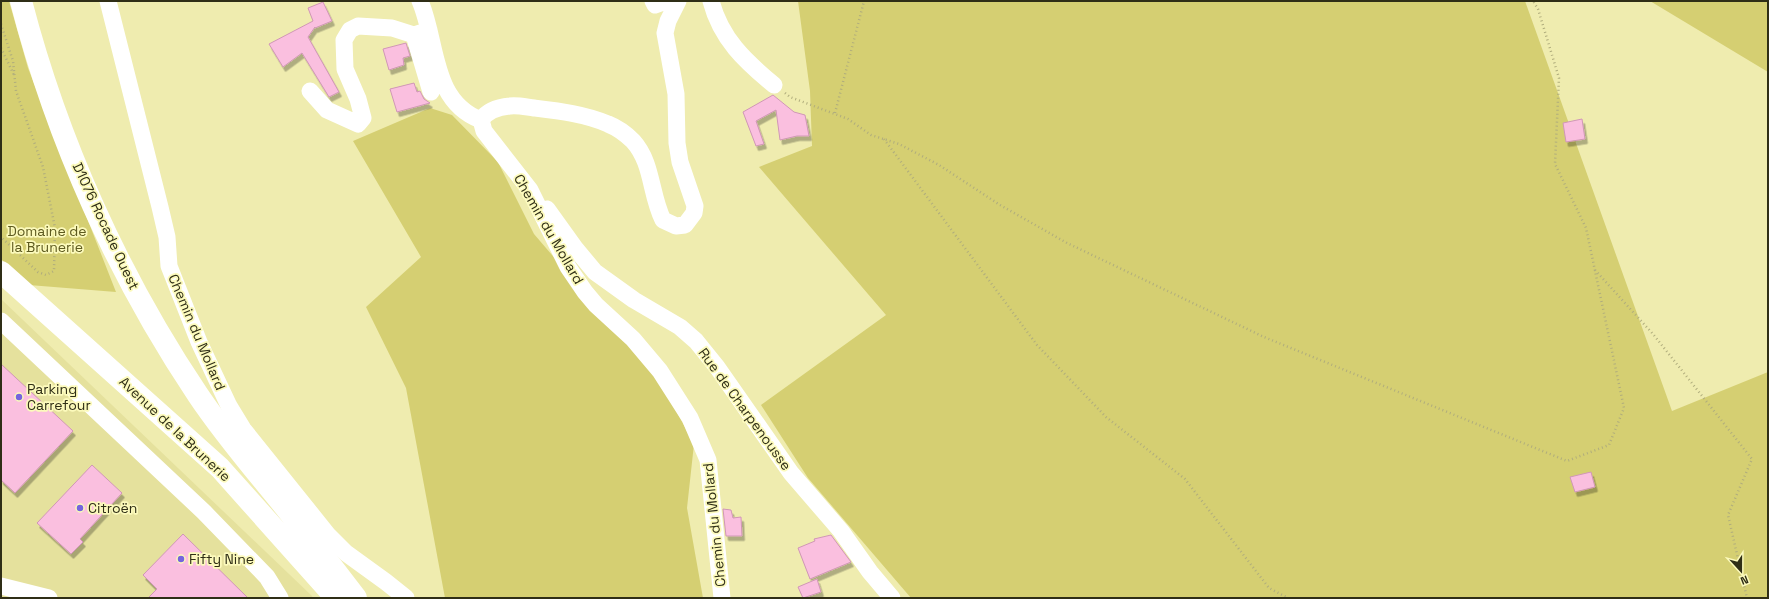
<svg xmlns="http://www.w3.org/2000/svg" width="1769" height="599" viewBox="0 0 1769 599" font-family="'Space Grotesk',sans-serif">
<style>
.built{fill:#e5e19d}
.green{fill:#d5cf72}
.building{fill:#fabfdf;stroke:#d097b6;filter:url(#shadow)}
.lines{fill:none;stroke-linecap:round;stroke-linejoin:round}
.path{stroke:#b0ad7d;stroke-width:2.5;stroke-dasharray:1 3;stroke-linecap:butt}
.minor{stroke:#fff;stroke-width:17}
.major{stroke:#fff;stroke-width:22}
.poi-dot{fill:#7464de;stroke:#fcfabc;stroke-width:1.5}
.labels{text-anchor:middle;dominant-baseline:central;stroke-width:3.5;stroke-linejoin:round;paint-order:stroke}
.street-label{font-size:14px;fill:#2f2e16;stroke:#fcfabc}
.park-label{font-size:14px;fill:#5d5a1f;stroke:#fcfabc}
.poi-label{font-size:14px;fill:#2f2e16;stroke:#fcfabc;text-anchor:start}
</style>
<defs>
<filter id="shadow"><feDropShadow dx="2.5" dy="4.5" stdDeviation="0" flood-color="#0004"/></filter>
</defs>
<rect width="100%" height="100%" fill="#efecaf"/>
<!-- built -->
<path class="built" d="M1,299L312,596L313,598H1Z"/>
<!-- green -->
<path class="green" d="M1,1H9L28,68L116,292L29,285L1,259Z
M798,1H1525L1672,411L1768,372V598H911L808,478L761,405L886,315L759,167L812,146L810,91Z
M1650,1H1768V72Z
M430,108L452,115L498,162L534,234L660,381L694,444L687,508L703,598H445L406,388L366,307L421,257L353,141Z"/>
<!-- building -->
<path class="building" d="M323,2L332,21L315,28V27L308,37L339,92L329,97L302,53L283,67L269,44L313,21L308,8Z
M406,43L410,56L403,58L404,65L389,70L383,49Z
M414,83L417,92L420,91L424,99L430,103L397,112L390,89Z
M773,95L794,112L805,115L809,136H797L780,140L776,110L756,121L764,144L756,146L743,112Z
M1582,119L1585,139L1566,142L1563,123Z
M1,364L73,431L15,493L1,480Z
M92,465L122,493L80,539L83,542L71,554L37,523Z
M1591,472L1595,487L1575,492L1570,477Z
M723,509L731,510L733,518L741,517L742,536H726Z
M183,534L248,598H148L157,589L143,575Z
M831,535L851,562L810,579L798,548L815,541L814,539Z
M817,579L821,592L803,598L798,587Z"/>
<g class="lines">
<!-- path -->
<path class="path" d="M1,24L13,61L16,91L43,167L55,228L54,271L46,275L38,272L1,237
M1,48L14,75
M785,93L790,97L848,119L871,135L899,144L939,165L1000,205L1067,243L1264,337L1567,461L1609,445L1624,408L1586,228L1555,164L1559,78L1538,9L1533,1
M835,113L864,1
M884,139L1037,345L1106,417L1185,479L1269,588L1288,598
M1595,270L1653,334L1752,459L1728,515L1747,598"/>
<!-- minor -->
<path class="minor" d="M108,1L160,207L167,237L169,266L199,342L229,406L243,429L328,535L346,553L386,582L406,598
M420,1C438,43 431,101 481,120
M653,1L655,5L666,1
M678,1L668,21L665,33L676,94L677,143L680,162L695,206L694,213L685,225L676,226L663,220C650,194 653,163 633,141C626,134 618,128 608,124C585,114 559,111 534,108C526,107 517,105 510,106C499,107 487,111 481,120L484,131L530,190L568,267L585,292L596,305L633,339L660,371L690,418L708,460L722,598
M711,1C721,39 745,61 774,85
M414,35L431,92
M310,91L327,110L358,124L363,118L358,99L345,69L344,40L350,30L358,26L392,28L414,35L429,30
M547,209L575,248L595,272L634,300L680,327L696,341L717,367L791,473L841,531L870,572L892,598
M1,321L204,512L267,577L280,598
M1,586L49,598"/>
<!-- major -->
<path class="major" d="M21,1C57,140 118,276 198,395C222,431 250,464 277,497C304,530 330,564 356,598
M1,272L220,468L336,598"/>
</g>
<!-- markers -->
<g class="poi-dot">
<circle cx="19" cy="397" r="4"/>
<circle cx="80" cy="508" r="4"/>
<circle cx="181" cy="559" r="4"/>
</g>
<g class="labels">
<!-- street labels -->
<g class="street-label">
<text transform="translate(106 226) rotate(65)">D1076 Rocade Ouest</text>
<text transform="translate(549 229) rotate(60)">Chemin du Mollard</text>
<text transform="translate(197 332) rotate(67)">Chemin du Mollard</text>
<text transform="translate(745 409) rotate(54)">Rue de Charpenousse</text>
<text transform="translate(175 429) rotate(43)">Avenue de la Brunerie</text>
<text transform="translate(714 525) rotate(-96)">Chemin du Mollard</text>
</g>
<!-- park labels -->
<g class="park-label">
<text x="47" y="231">Domaine de<tspan x="47" dy="16">la Brunerie</tspan></text>
</g>
<!-- poi labels -->
<g class="poi-label">
<text x="27" y="389">Parking<tspan x="27" dy="16">Carrefour</tspan></text>
<text x="88" y="508">Citroën</text>
<text x="189" y="559">Fifty Nine</text>
</g>
</g>
<!-- border -->
<rect width="1769" height="599" fill="none" stroke="#2f2e16" stroke-width="4"/>
<!-- north arrow -->
<g transform="translate(1741 571) rotate(159)" stroke="#fcfabc" stroke-width="3" paint-order="stroke">
<path d="M0-3L7 15L0 10L-7 15Z" fill="#2f2e16"/>
<text y="-6" font-size="11" font-weight="bold" text-anchor="middle" fill="#2f2e16">N</text>
</g>
</svg>
